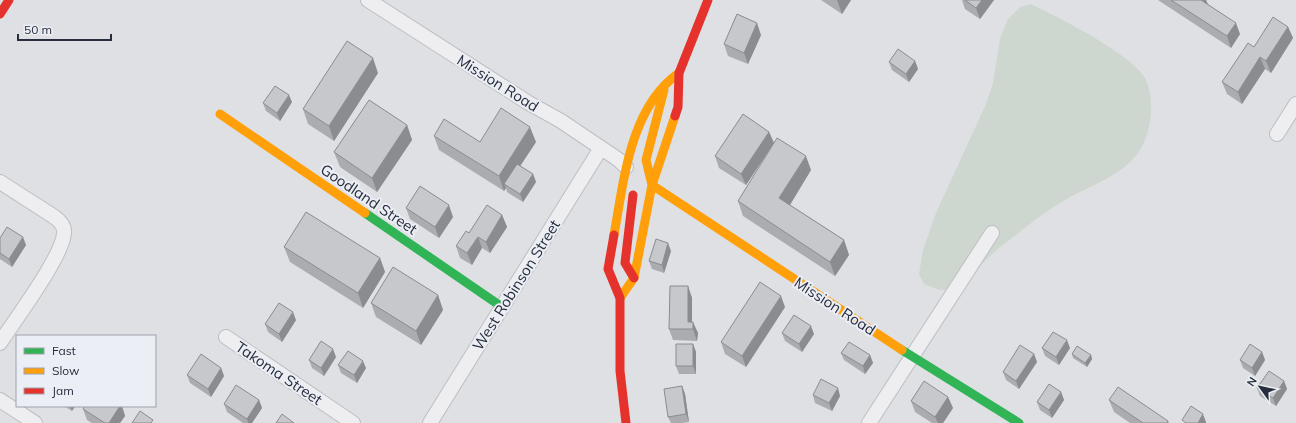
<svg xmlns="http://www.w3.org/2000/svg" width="1296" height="423" viewBox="0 0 1296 423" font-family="Mulish,sans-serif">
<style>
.green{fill:#ced7cf}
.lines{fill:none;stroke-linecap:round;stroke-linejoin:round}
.street-casing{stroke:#bdbec2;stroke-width:16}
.street{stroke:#eeeef1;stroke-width:14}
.fast{stroke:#30b455;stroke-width:9}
.slow{stroke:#ff9f0a;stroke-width:9}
.jam{stroke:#e5322d;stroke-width:9}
.wall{fill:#abacaf}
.shaded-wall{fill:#8b8c8f}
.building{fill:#c7c8cc;stroke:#8b8c8f}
.labels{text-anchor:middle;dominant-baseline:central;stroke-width:4;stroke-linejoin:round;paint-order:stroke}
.street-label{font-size:15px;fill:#272d3c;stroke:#ebeef4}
</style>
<rect width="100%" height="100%" fill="#dee0e4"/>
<!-- green -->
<path class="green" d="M1031,4C1057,17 1135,55 1146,80C1156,103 1151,139 1134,158C1115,179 1084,188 1060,203C1038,216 1019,233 999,248C988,257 962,285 950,289C941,292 932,287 924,284L919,274L923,250L936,213L986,104L993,83L1000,39L1008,19L1020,7Z"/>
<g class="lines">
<defs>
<path id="street" d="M368,0L527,102L561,121L619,160L626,167
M1277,134L1296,104
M0,182L53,216C59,220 65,225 64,233C63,256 14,321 0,343
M226,337L353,423
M0,400L35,423
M430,423L601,148
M869,423L992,233"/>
</defs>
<!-- street casing -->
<use href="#street" class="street-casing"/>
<!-- street -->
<use href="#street" class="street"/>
<!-- fast -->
<path class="fast" d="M365,213L502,307
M902,350L1019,423"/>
<!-- slow -->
<path class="slow" d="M220,114L365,213
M652,185L902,350
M652,185L646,160L664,90
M614,235C624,180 630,107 679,73
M620,298L634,278L652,185L675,116"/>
<!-- jam -->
<path class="jam" d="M0,14L9,0
M675,116L678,107L679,73L708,0
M633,195L625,263L634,278
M614,235L608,269L620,298V371L626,423"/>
</g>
<!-- wall -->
<path class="wall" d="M821,0H851L842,14Z
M962,0H994L980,19L965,9Z
M1158,0H1206L1208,4L1240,34L1231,48Z
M1288,27L1293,38L1271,73L1265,69L1242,104L1227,94L1222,82L1254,47Z
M761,35L748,64L728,56L724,44Z
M915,61L918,69L909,82L892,70L889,62Z
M378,73L334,141L308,124L303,109Z
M292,102L280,121L266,111L263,103Z
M407,125L412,140L377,192L340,167L334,152Z
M769,132L774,143L746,185L719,168L715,156Z
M434,136L480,142H536L520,166L533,174L536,182L523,202L507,192L506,188L504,191L439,150Z
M811,170L790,205L844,240L849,255L835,276L743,216L738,201Z
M406,208L453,217L439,238L410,219Z
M502,215L507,227L490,253L482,248L472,265L460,258L456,246L469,233Z
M0,238L26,245L12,267L0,259Z
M284,247L380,258L385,272L363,308L290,262Z
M671,251L664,273L652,269L649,261Z
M688,286L692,298V322L698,333L697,341L673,340L669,329Z
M438,295L443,310L421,345L376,317L371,303Z
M785,307L746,367L725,354L721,342Z
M296,320L282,342L268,332L265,324Z
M782,333L814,334L802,352L785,341Z
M693,344L696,352V374H679L676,366Z
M1042,348H1070L1059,365L1045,356Z
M1262,352L1265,360L1255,376L1243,368L1240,360Z
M841,353L870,355L873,363L865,374L844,360Z
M1034,354L1037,362L1019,389L1006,380L1003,372Z
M1072,354L1091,355L1092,359L1087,367L1073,358Z
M336,357L324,376L312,368L309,360Z
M338,365L366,368L357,383L341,373Z
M221,368L224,376L211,397L190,383L187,375Z
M1284,381L1287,389L1276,406L1260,396L1257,388Z
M682,386L685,394L689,422L682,423H671L668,417Z
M1061,392L1064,400L1052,418L1040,410L1037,402Z
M813,395L840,396L832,411L815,403Z
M948,397L953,408L943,423H932L915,412L911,401Z
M259,400L262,408L252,423H243L227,412L224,404Z
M1109,400L1168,421L1169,423H1130L1114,412Z
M64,406H75L72,411Z
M85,406H122L125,416L120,423H92L87,420L83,409Z"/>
<!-- shaded-wall -->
<path class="shaded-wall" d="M837,0H851L842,14Z
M982,0H994L980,19L976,8Z
M1201,0H1206L1208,5Z
M757,23L761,35L748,64L744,53Z
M1236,23L1240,34L1231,48L1227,36Z
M1288,27L1293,38L1271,73L1266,61Z
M1260,57L1265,69L1242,104L1238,92Z
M373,58L378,73L334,141L329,126Z
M915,61L918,69L909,82L906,74Z
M289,95L292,102L280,121L277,113Z
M407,125L412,140L377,192L372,178Z
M530,127L536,142L507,186L504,184L506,188L504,191L499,176Z
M769,132L774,143L746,185L741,174Z
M806,156L811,170L785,213L779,198Z
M533,174L536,182L523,202L520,194Z
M449,205L453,217L439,238L435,227Z
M502,215L507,227L490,253L486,242Z
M23,237L26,245L12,267L9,259Z
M478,237L482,248L472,265L467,253Z
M844,240L849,255L835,276L830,262Z
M668,243L671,251L664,273L662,265Z
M380,258L385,272L363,308L358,293Z
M688,286L692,298V329L688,322Z
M438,295L443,310L421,345L416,331Z
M781,296L785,307L746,367L742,356Z
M293,312L296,320L282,342L279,334Z
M693,322L698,333L697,341L693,329Z
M811,326L814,334L802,352L799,344Z
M1067,340L1070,348L1059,365L1056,357Z
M693,344L696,352V374L693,366Z
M333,349L336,357L324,376L321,368Z
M1262,352L1265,360L1255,376L1252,368Z
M1034,354L1037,362L1019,389L1016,381Z
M870,355L873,363L865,374L863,366Z
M1091,355L1092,359L1087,367L1085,363Z
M363,361L366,368L357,383L354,375Z
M221,368L224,376L211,397L208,389Z
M1284,381L1287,389L1276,406L1273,398Z
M682,386L685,394L689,422L686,414Z
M838,388L840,396L832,411L829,403Z
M1061,392L1064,400L1052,418L1049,410Z
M948,397L953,408L943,423H938L935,417Z
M259,400L262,408L252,423H248L247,419Z
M70,406H75L72,411Z
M120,406H122L125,416L120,423H109Z
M1203,414L1206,422V423H1198Z"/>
<!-- building -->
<path class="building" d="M965,0H982L976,8Z
M1171,0H1201L1236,23L1227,36Z
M737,14L757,23L744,53L724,44Z
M1273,17L1288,27L1266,61L1260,57L1238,92L1222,82L1248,43L1254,47Z
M347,41L373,58L329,126L303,109Z
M898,49L915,61L906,74L889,62Z
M275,86L289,95L277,113L263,103Z
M369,100L407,125L372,178L334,152Z
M501,108L530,127L499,176L434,136L444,119L480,142Z
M743,114L769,132L741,174L715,156Z
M777,138L806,156L779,198L844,240L830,262L738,201Z
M517,164L533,174L520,194L504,184Z
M420,186L449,205L435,227L406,208Z
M487,205L502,215L486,242L478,237L467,253L456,246L466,231L469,233Z
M306,212L380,258L358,293L284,247Z
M7,227L23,237L9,259L0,253V238Z
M656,239L668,243L662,265L649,261Z
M393,267L438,295L416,331L371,303Z
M760,282L781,296L742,356L721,342Z
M670,286H688V322H693V329H669Z
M279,303L293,312L279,334L265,324Z
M794,315L811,326L799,344L782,333Z
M1053,332L1067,340L1056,357L1042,348Z
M321,341L333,349L321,368L309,360Z
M849,342L870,355L863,366L841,353Z
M676,344H693V366H676Z
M1250,344L1262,352L1252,368L1240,360Z
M1020,345L1034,354L1016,381L1003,372Z
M1077,346L1091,355L1085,363L1072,354Z
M348,351L363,361L354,375L338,365Z
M201,354L221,368L208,389L187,375Z
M1269,371L1284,381L1273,398L1257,388Z
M821,379L838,388L829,403L813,395Z
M924,381L948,397L935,417L911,401Z
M1049,384L1061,392L1049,410L1037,402Z
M236,385L259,400L247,419L224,404Z
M682,386L686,414L668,417L664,389Z
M1118,387L1168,421L1167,423H1143L1109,400Z
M85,406H120L109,423H105L83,409Z
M1191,406L1203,414L1198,423H1186L1182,420Z
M140,411L153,420L151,423H132Z
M282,414L294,423H276Z"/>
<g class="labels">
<!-- street labels -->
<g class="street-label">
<text transform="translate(498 83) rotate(32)">Mission Road</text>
<text transform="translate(369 199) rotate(34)">Goodland Street</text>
<text transform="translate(516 285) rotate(-58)">West Robinson Street</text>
<text transform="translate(835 306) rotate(33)">Mission Road</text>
<text transform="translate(279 373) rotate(34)">Takoma Street</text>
</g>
</g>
<!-- legend -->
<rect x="16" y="335" width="140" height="72" fill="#ebeef4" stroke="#9da1aa"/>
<rect x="24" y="348" width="20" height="6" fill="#30b455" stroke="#9da1aa"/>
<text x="52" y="355" font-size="12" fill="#272d3c">Fast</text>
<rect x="24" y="368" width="20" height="6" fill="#ff9f0a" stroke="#9da1aa"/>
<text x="52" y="375" font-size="12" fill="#272d3c">Slow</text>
<rect x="24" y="388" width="20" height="6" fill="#e5322d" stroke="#9da1aa"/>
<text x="52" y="395" font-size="12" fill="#272d3c">Jam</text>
<!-- north arrow -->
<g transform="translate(1260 387) rotate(303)" stroke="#ebeef4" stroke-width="3" paint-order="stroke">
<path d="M0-3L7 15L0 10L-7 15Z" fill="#272d3c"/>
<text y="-6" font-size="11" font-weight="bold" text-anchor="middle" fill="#272d3c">N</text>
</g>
<!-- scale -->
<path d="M18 34v6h93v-6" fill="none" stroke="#272d3c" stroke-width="2"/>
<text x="24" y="34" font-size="12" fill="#272d3c" stroke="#ebeef4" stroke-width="3" paint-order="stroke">50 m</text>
</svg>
